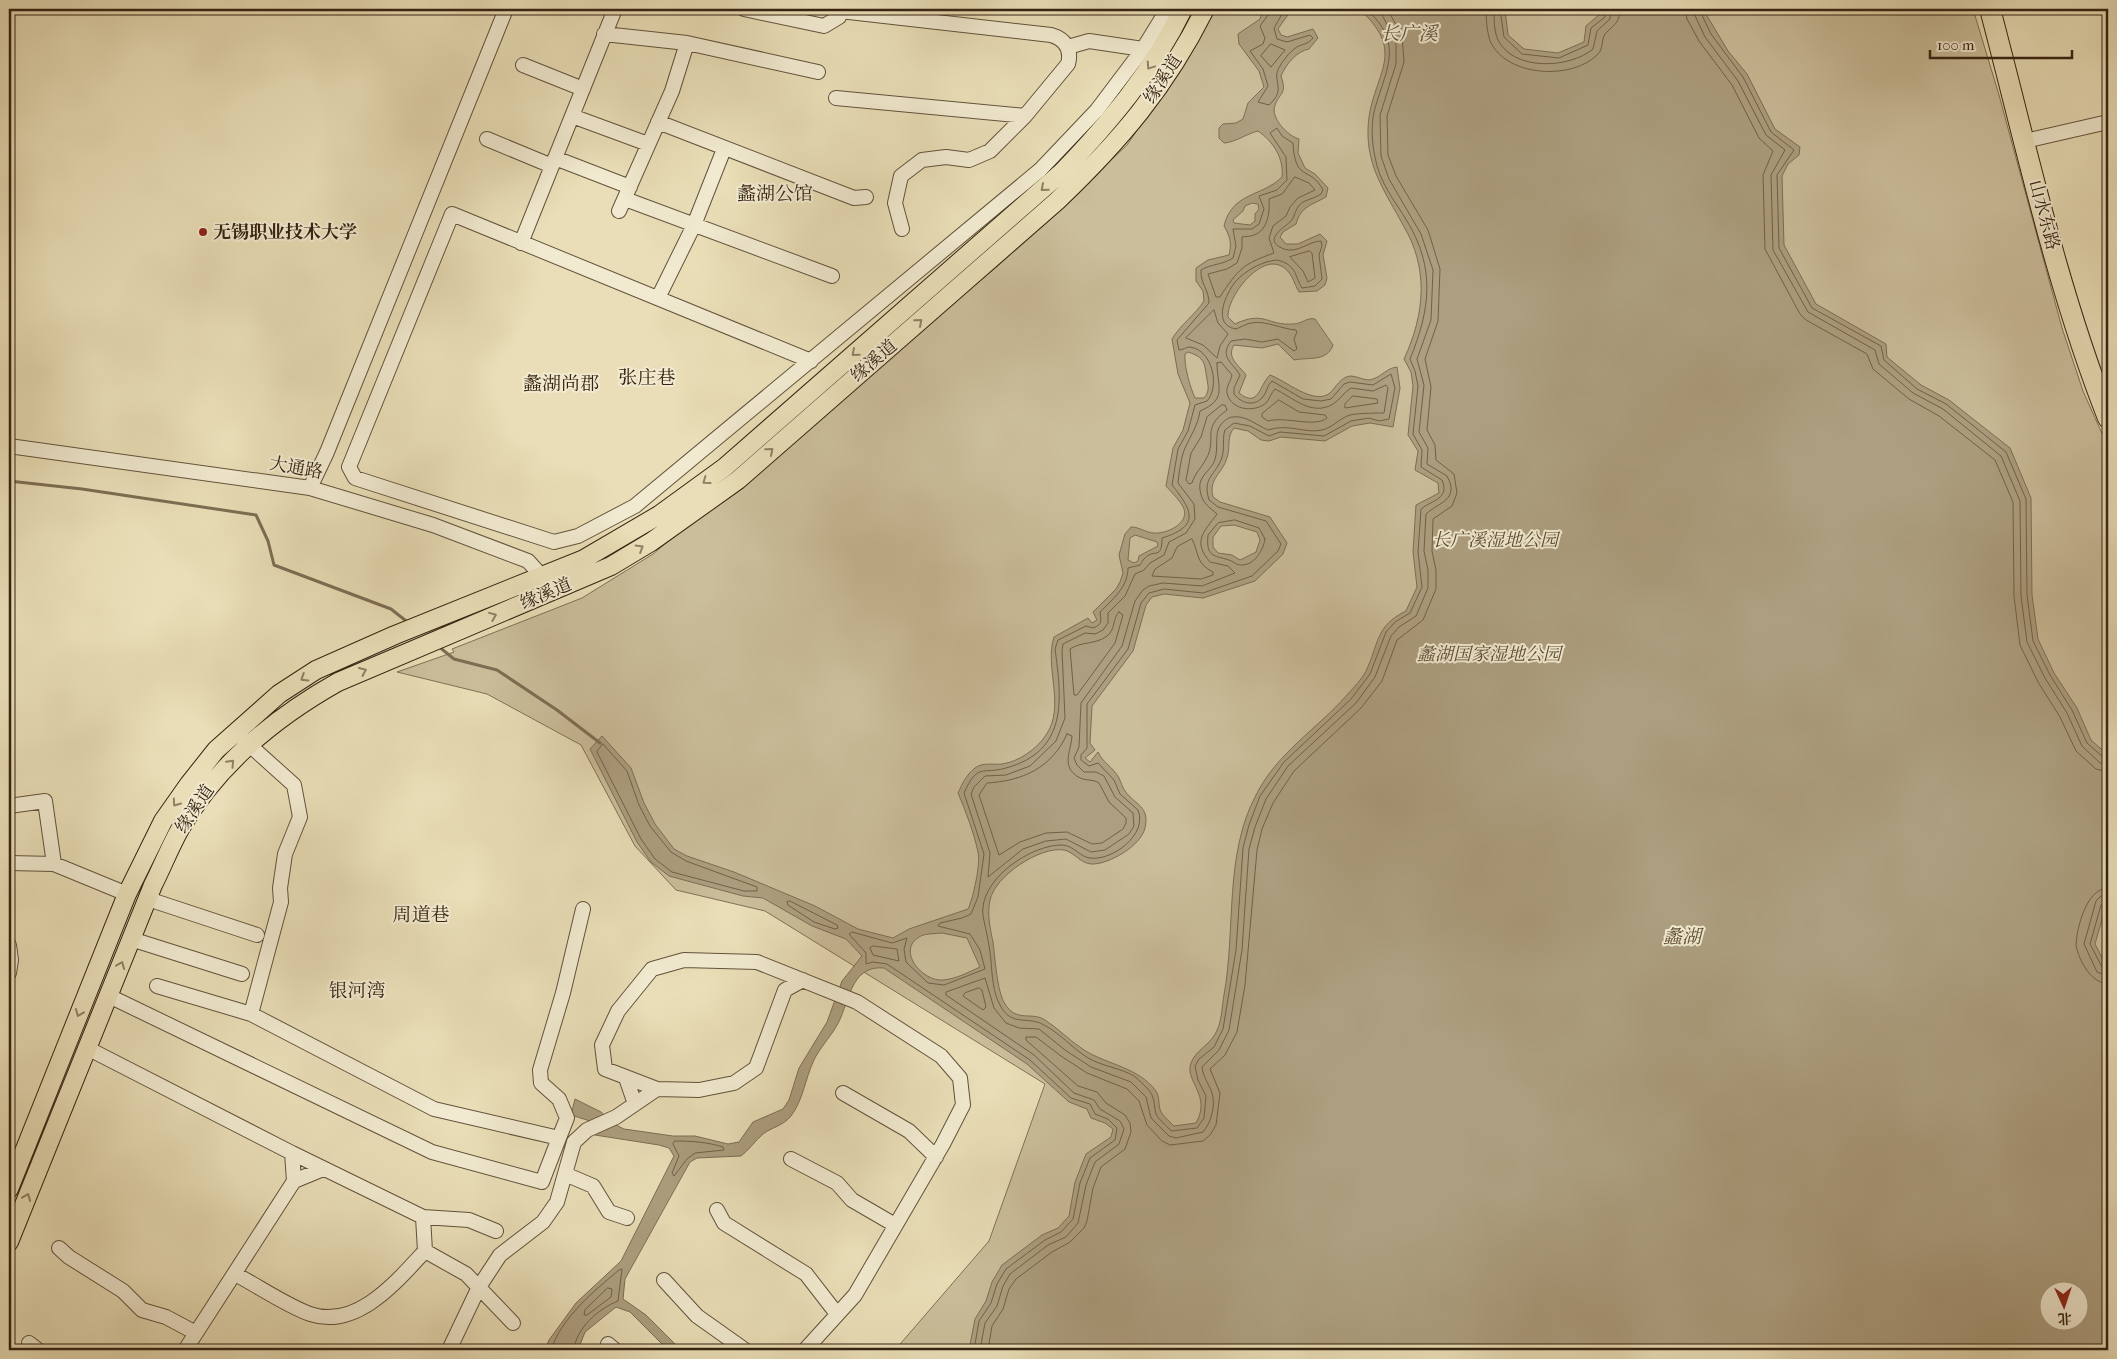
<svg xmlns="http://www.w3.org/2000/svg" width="2117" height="1359" viewBox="0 0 2117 1359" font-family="'IM FELL French Canon','Noto Serif SC',serif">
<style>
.green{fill:#cbbe9b;stroke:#807056;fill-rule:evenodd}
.water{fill:#ac9e7f;stroke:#7d6d53;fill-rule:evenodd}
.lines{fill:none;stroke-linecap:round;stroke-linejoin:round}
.shore{stroke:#716048;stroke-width:1}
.stream{stroke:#7d6d53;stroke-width:3}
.minor-casing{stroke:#63523b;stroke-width:16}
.major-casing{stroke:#362312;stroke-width:20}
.highway-casing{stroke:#362312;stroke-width:22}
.minor{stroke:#f1ead0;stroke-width:14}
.major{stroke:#e9deb7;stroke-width:18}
.highway{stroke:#e9deb7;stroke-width:20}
.oneway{stroke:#908064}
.poi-dot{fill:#8f2418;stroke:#f1ead0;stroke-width:2}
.labels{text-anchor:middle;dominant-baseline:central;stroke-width:4;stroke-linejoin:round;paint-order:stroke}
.street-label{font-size:18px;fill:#362312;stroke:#f1ead0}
.poi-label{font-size:18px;font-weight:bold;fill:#362312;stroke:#f1ead0;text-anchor:start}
.park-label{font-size:18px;font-style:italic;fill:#5b4a34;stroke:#f1ead0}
.water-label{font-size:19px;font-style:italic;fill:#5f4e38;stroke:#f1ead0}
.neighbourhood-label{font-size:19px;fill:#362312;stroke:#f1ead0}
</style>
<rect width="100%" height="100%" fill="#e9deb7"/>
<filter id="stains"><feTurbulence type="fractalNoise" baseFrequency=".004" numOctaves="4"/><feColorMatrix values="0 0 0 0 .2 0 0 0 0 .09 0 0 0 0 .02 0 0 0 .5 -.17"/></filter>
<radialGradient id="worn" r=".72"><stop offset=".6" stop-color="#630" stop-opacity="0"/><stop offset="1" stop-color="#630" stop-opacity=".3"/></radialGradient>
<!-- green -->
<path class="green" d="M1214,9H1973L1999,95L2062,328L2083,391L2108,447V1350H895L989,1241L1045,1084L765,911L676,890L635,846L581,745L487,694L397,672L454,652L452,649L582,598L653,554L1000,264L1127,145L1192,49ZM2050,1292H2080V1322H2050Z"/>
<!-- water -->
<path class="water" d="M1263,9H1292L1278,29L1281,35L1287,37L1313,29L1318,38L1309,49C1297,51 1286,64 1281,76C1287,94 1281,91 1275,105C1270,118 1288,136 1299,139L1298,153L1305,168L1315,174L1328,188L1326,197C1312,205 1301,206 1296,224L1283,232L1280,237L1286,244H1298L1320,234L1327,241L1323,255L1327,278L1325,285L1317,291L1299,292C1293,282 1292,270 1279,265C1258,257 1227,297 1228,317L1235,324C1265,310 1267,326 1293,324C1302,324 1307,317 1315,319L1333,345C1327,362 1309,357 1294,360L1278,344L1262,348L1234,345C1226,358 1239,365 1246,375L1239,393C1259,409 1259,385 1270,375C1285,380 1314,406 1330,393C1336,387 1341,377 1350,376C1358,376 1366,382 1373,379C1382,376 1387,368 1397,367L1400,388L1393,427L1370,423L1352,426L1325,441L1281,437L1269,441L1261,440L1248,431L1234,428C1227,436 1230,445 1228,454C1224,474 1208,477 1213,497L1220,502L1270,517L1287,543L1283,554L1255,581L1203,598L1164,594L1152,597L1146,605L1133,651L1092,706L1090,743L1095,750L1085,758L1090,762L1098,752C1103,763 1113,767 1119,778C1121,782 1122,787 1125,791C1135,805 1150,806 1145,828C1141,846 1108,865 1091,864C1080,863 1074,852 1064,850C1040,846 995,876 990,900C987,914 990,928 993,942C995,957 997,992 1005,1004C1017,1023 1031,1011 1045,1020C1059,1029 1070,1041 1084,1050C1108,1065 1138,1067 1156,1091C1160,1097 1158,1106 1161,1112C1164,1117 1170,1122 1174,1126L1196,1123C1212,1095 1184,1081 1191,1063C1196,1049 1212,1045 1218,1028C1222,1018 1222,1006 1224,995C1236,929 1224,855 1256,795C1277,753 1317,729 1347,695C1353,688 1362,679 1366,671C1379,644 1375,626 1406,611L1417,587L1413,552L1416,505L1439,493L1438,483L1415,470L1418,451L1408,435L1413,386L1411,372L1404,359C1425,314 1429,268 1403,225C1386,193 1367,168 1368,130C1369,76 1411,55 1359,9H1505L1508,35L1524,49L1558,53L1584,42L1586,26L1601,13L1600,9H1703L1728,51L1747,74L1775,129L1800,147L1799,155L1788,164L1782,176L1784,245L1816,304L1886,344L1887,357L1921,385L1949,400L2010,448L2031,498L2032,595L2038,639L2054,673L2077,708L2091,740L2108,755V898L2095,944L2108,969V1350H969L975,1319L986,1301L992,1282L1002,1265L1042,1235L1058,1228L1069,1216L1075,1182L1086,1154L1111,1137L1113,1129L1105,1123L1091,1118L1087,1109L1069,1102L1027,1064L884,968C854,965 850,995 841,1017C835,1033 820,1046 813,1062C805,1080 803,1100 791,1116C783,1126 772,1127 763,1134C755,1141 749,1150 741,1156L697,1158L690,1162L625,1279L623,1299L646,1315L681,1350H668L630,1312L616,1307L585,1332L578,1350H545L549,1340L576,1303L621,1261L674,1156L669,1148L659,1145L595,1135L590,1121L571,1115L575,1099L601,1112L614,1124L624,1129L673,1136H695L728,1144L739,1142L753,1122L783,1109L789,1100L799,1068L827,1022L842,981L862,956L846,939L812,926L763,898L743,896L669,876L651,862L637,842L590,749L602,736L631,768L644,803L655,824L674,849L687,856L734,872L815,906L858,929L893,938L909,929L968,909C973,899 981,863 978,852C974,833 966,812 958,793C962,784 967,774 975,768C983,762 992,765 1002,764C1018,762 1037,749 1046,735C1066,706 1044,667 1054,637L1088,618L1092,623L1097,620L1093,612L1116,589L1120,582L1123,573L1119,555L1125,534L1131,527C1140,527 1146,533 1154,533C1166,534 1189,524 1184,509C1181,501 1172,493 1166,486L1173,448L1183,430L1190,403L1178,374L1172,339C1181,324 1195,315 1204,301L1203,291L1196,281V268L1208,260L1229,255C1232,243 1230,236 1224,226C1232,192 1262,197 1282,177C1284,159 1274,142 1258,131C1246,134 1236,142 1224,143L1219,138V128L1223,124L1236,123L1243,119L1248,103L1264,87L1259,71L1239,44L1238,34L1260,19ZM1252,203L1258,204L1259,209L1255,214V221L1250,225L1234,223L1233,220L1243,211L1245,206ZM1188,352C1206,358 1204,363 1207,379C1208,387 1210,391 1204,398H1195C1190,387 1184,366 1185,354ZM1234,525L1257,532L1260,540L1256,552L1240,560L1232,555L1218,553L1213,547V537L1221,526ZM1135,535L1157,542L1158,546L1139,556L1138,561L1134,563L1128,560L1130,538ZM942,933L967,938L980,967C969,972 956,979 943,980C923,982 896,951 919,937C925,933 935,934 942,933ZM2050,1292H2080V1322H2050Z"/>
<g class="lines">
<!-- shore -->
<path class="shore" d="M1268,9V15L1260,26L1265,38L1263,44L1250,51L1263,69L1268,86L1258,102L1269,105C1288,88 1270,81 1280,66C1283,60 1293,48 1299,46C1306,43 1308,44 1313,38L1310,35L1287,42L1277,39L1274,28L1285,9
M1486,9C1486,19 1487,34 1491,43C1508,77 1572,80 1597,55C1604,49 1601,40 1605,34C1613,25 1621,23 1619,9
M1494,9C1494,18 1494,32 1498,40C1513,71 1569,69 1593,49L1597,31L1610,19L1611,9
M1500,9L1504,37L1522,54L1559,58L1588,45L1591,28L1605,17V9
M1685,9L1687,19L1699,41L1732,85L1759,138L1773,151L1763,175L1765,249L1800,314L1806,320L1867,354L1873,369L1909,399L1939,416L1995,460L2013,502L2014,596L2020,645L2038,682L2060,717L2076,751L2096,769L2108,772
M1692,9L1705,37L1738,81L1766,135L1785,150L1771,175L1773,250L1808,312L1875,350L1879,364L1913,393L1943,409L2001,456L2020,501L2021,596L2027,642L2045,678L2067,713L2082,746L2100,763L2108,764
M1699,9L1711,34L1743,77L1771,132L1794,150L1777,175L1779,248L1812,308L1881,346L1884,360L1917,389L1946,404L2006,452L2026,499L2027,595L2033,641L2050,675L2072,710L2087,743L2103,757L2108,758
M1271,44L1285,50L1271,67L1261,56Z
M1295,177L1309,183L1315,190L1298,198L1290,207L1286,216L1273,226L1269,238L1274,253C1243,264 1238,269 1220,297H1216L1208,274L1227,269L1237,263L1242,248V237C1245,236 1250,237 1254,235C1268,230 1270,212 1269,199L1282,194Z
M1310,251L1312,253L1315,278L1308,282L1303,271L1290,257Z
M1214,310L1218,323L1228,334L1220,346L1217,358L1203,345L1186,338Z
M1217,363L1221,362L1232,375C1231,381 1226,386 1227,393C1231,411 1256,413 1267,402C1270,398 1271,393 1275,389C1292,397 1312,417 1333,404C1340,400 1344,392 1351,388L1373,391L1386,385L1388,388L1384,413C1383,413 1358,413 1350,415C1340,418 1332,428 1322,430C1305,434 1289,423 1268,430C1256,425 1246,415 1232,417C1226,418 1220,424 1218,430C1215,441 1219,453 1213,464C1207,473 1198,478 1200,490C1202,503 1208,506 1217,514C1204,532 1192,541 1210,562L1228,566L1235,573L1202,586L1163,583L1149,586L1143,590L1135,601L1122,646L1081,703L1079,747L1074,758L1077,765L1084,772H1096L1104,776L1115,797L1133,813L1134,826L1129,834L1105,850L1091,852L1066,839L1046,841L1023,849L988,877L990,853L971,794L974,787L985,776L1006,775L1030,766L1056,741L1065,718L1062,650L1063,644L1085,633L1095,634L1103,630L1108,623V613L1125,596L1135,574L1144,570L1150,563L1164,555L1169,542L1186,533L1195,519L1194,504L1178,483C1179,473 1181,457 1185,448C1191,435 1198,425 1200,411C1228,399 1217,387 1217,363Z
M1353,396L1377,399L1378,403L1345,408V404Z
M1279,400L1299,412L1325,415L1327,418C1315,428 1285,416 1268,421L1262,417V414Z
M1222,405H1225L1227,410C1200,429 1218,439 1206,459C1201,469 1196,471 1192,483L1189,484L1186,480L1191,453L1201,437L1207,417Z
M1235,520L1259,528L1265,539C1263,551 1254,566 1240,565C1236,565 1233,561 1229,560C1213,555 1206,557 1208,535L1218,523Z
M1192,539C1199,552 1195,563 1213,572V575L1201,579L1152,576L1155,569L1172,558L1177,547Z
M1119,612L1123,615L1115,643L1077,695H1074L1070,649C1082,641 1095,645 1107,636C1116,629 1112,619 1119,612Z
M1067,734L1072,736C1071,752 1060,767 1080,778C1087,781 1093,779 1099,783L1109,802L1126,818V823L1123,829L1102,843L1092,844L1067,832L1046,833L1020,842L999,855L979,795L987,783C1022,781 1052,768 1067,734Z
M603,744L627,771L639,805L650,826L671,852L686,861L757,887V891H744L672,872L655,859L641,839L597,752Z
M2108,888C2087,888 2077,926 2076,945C2079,961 2091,983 2108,984
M2108,895L2101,896L2096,901L2084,944L2097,972L2108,976
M790,901L837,925L838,928L835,929L814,922L788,905L787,902Z
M2108,901L2101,905L2090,944L2102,967L2108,970
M873,946L897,949L899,961L873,955L870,948Z
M979,988L982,990L986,1007L983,1010L963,996L965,993Z
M675,1141C692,1141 707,1142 723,1147L724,1150L695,1153L687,1159L674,1176L672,1173L679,1156L673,1144Z
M608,1288L612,1289L611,1297L587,1315H584L585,1310Z
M551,1350C561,1318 594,1291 619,1270L622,1269L618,1301C598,1309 576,1328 574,1350
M974,1350L979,1321L991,1303L997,1284L1006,1269L1045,1240L1061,1232L1073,1219L1080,1183L1090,1158L1115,1140L1117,1128L1108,1119L1095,1114L1090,1104L1071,1098L1030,1060L887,964L873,962L866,964V953L849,934L852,932L892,943L907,938L904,949L906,962L928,983L944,985L985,969L980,950L970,934L938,926L940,923L962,918L971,914L978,897L984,854L964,793C978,762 982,775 1006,768C1068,751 1062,700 1055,649L1058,640L1086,626L1093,628C1103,624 1101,621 1100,612C1113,599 1128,587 1128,568L1140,565C1142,563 1142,560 1145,558C1154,548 1162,561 1162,538C1201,526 1192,510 1172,485L1178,449L1188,431L1195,405L1207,401C1220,387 1213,350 1190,347C1186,347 1183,350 1179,350L1177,340L1209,303C1209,290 1200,283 1201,270C1211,264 1222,265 1233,258L1236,246L1233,229H1252L1259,224L1264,209L1259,196L1277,190L1287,180L1286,157L1270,133L1277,128L1282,136L1293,143C1295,183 1310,165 1323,190L1321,194C1315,198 1309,199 1303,202C1295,207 1296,215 1291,221C1287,226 1260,240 1284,249C1297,254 1309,241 1321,241L1322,246L1319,255L1322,279L1315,286L1302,288C1294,275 1297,265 1277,260C1263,261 1246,270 1236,281C1226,293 1211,325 1236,329C1241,327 1246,324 1251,323C1265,320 1281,329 1296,330L1297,332L1294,339L1297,349L1294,351L1278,339L1262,342L1245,339L1231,341C1219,357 1232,362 1240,375L1234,388V394C1241,403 1253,407 1262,398C1267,393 1267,385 1272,381L1303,399L1321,401L1331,399L1344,384L1350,382L1373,385L1391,374L1395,388L1389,419L1379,421L1369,418L1351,421L1324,436L1280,432L1269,436L1250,426L1234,423L1225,430C1222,438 1225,448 1222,457C1216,476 1202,476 1209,500L1218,507L1266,521L1281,544L1278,551L1252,576L1203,593L1164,589L1149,593L1141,603L1128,649L1087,704V748L1081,755V760L1089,766L1098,763L1114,780L1120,794L1138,810C1148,834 1113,861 1090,858C1080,857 1074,846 1063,845C1031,844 978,880 983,916C986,931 990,946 991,961C992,974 993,993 1000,1005C1011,1027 1027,1016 1042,1024C1059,1032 1072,1048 1088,1058C1102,1066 1120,1068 1134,1076C1139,1080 1150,1090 1152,1095C1155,1101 1154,1108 1156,1114C1159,1120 1167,1126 1171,1131L1197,1128L1204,1118L1206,1096L1198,1080L1195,1066L1199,1059L1214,1047L1223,1029L1236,950L1243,848L1249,825L1260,796L1284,762L1351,699L1370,674L1386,632L1395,622L1410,613L1422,587L1418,552L1421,509C1432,500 1450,499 1442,480L1421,467L1422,450L1413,434L1418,386L1415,371L1410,359C1430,310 1436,269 1407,221C1395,201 1379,182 1375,157C1372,144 1371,125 1374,112C1385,70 1406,44 1366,9
M980,1350L985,1323L997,1306L1003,1286L1010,1274L1048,1245L1066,1237L1078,1223L1086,1185L1095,1162L1119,1144L1124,1129L1120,1121L1100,1109L1094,1100L1074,1093L1034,1055L946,995V992L985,978L994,1008L1006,1023L1019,1028L1039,1029L1065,1050L1091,1067L1131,1082L1146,1097L1151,1118L1169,1136L1176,1138L1203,1132C1211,1123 1216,1105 1212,1093C1209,1084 1203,1077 1202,1067L1219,1050L1229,1030L1242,950L1249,849L1255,827L1266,799L1288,766L1356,703L1375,677L1391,636L1399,627L1416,616L1428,588V570L1424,551L1426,514C1439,502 1460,500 1447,476L1427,464L1428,448L1419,432L1424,385L1417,359L1431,320L1433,270L1421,234L1389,179L1381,156L1380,115L1396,64V41L1382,15L1376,9
M988,1350L992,1326L1003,1309L1009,1289L1016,1279L1052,1252L1070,1242L1084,1228L1087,1221L1093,1188L1101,1167L1125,1149L1131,1132L1130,1123L1125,1115L1106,1103L1097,1092L1078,1086L1026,1040V1037H1036L1061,1056L1087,1073L1127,1089L1139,1101L1147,1125L1162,1141L1170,1145L1203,1141L1210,1135L1216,1125L1220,1093L1210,1069L1225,1055L1237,1032L1245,985L1257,850L1262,829L1273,803L1294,771L1361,708L1382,681L1397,640L1423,620L1436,589V570L1432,551L1433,519L1452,506L1457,493L1454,474L1436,460L1435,445L1427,430L1431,387L1425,359L1438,321L1440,269L1428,230L1396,176L1388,155L1387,116L1404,62L1402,35L1387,9"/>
<!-- stream -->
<path class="stream" d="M9,481L82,489L256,515L268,541L274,565L391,609L410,624
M438,646L454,659L497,670L557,710L600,743"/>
<defs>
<path id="minor" d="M744,9L824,26L839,17L841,9
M840,11L1051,35C1065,39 1072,49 1068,64L1025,116L990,151L969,160L946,157L922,160L901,176L895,203L902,229
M604,34L687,43L818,72
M1068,47L1089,41L1143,49
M523,65L583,89
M836,98L1025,116
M572,116L648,144
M658,122L854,198L866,197
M487,139L552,166
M2025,141L2108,122
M555,158L630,187
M625,199L832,276
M619,211L672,91L687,43
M521,243L615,9
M658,298L694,225L724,149
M811,361L452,214L349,467L355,478L554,542L578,536L635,506L1040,170L1097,110L1143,49L1167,10
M9,446L310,488L433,525L528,561L548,583
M310,488L327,452L506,9
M235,732L294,785L300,817L285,854L280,888L281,902L251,1014
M9,806L45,801L54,864
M9,863L54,864L127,894
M148,899L257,935
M131,939L242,974
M9,945L11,960L9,973
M109,996L432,1152L542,1182L559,1138L434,1109L251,1014L157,986
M87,1048L292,1153L294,1181L187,1347L190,1350
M626,1078L635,1104
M657,1089L605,1069L602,1045L618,1011L652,969L684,960L757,962L857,1002L941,1056L960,1078L963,1105L943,1144L855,1295L805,1350
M843,1093L909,1131L936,1157
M559,1138L567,1118L559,1099L541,1083L540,1070L563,993L583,909
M292,1153L423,1217L425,1251L466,1274L513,1323
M791,1159L837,1183L852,1200L895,1225
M565,1174L593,1186L609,1212L627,1218
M294,1181L323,1169
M717,1210L724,1223L806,1274L837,1314
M423,1217L469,1220L496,1231
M59,1248L69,1257L123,1291L142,1310L166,1317L196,1333
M235,1274C258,1286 287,1306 310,1314C357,1330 397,1281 425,1251
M664,1280L697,1316L745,1350
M29,1343L38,1350
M608,1344L615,1350
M449,1350L479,1287L500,1255L543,1222L557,1202L574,1142L587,1130L616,1117L657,1089L699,1090L734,1083L756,1068L785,990L803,980"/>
<path id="major" d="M9,1189L127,894L163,821L189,784L216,750L279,694L316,670L395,635L584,559L659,515L725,467L1062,172C1109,123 1153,71 1183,9
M9,1242L153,885C162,867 170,847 180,829C217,765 274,718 338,682L611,566L651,542L738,480L1057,201C1120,141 1166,87 1205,9"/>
<path id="highway" d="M1990,9C2026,145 2056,286 2108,418"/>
</defs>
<!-- minor casing -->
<use href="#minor" class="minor-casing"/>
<!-- major casing -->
<use href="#major" class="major-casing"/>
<!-- highway casing -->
<use href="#highway" class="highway-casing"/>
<!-- minor -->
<use href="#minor" class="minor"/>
<!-- major -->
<use href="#major" class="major"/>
<!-- highway -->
<use href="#highway" class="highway"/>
</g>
<!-- one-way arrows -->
<defs><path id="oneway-chevron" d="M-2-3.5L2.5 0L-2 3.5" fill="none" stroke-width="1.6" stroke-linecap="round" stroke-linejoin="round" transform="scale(1.25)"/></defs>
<g class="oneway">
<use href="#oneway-chevron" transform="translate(1150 66) rotate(124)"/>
<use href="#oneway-chevron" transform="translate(1044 188) rotate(139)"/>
<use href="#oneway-chevron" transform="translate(919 322) rotate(-41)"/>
<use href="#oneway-chevron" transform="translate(855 353) rotate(139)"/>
<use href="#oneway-chevron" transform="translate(770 451) rotate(-41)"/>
<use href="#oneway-chevron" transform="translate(706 481) rotate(144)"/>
<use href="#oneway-chevron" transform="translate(640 548) rotate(-31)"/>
<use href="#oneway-chevron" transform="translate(493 616) rotate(-22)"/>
<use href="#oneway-chevron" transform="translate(363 671) rotate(-24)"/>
<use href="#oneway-chevron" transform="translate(304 678) rotate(148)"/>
<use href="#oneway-chevron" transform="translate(231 763) rotate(-47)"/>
<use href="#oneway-chevron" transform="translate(176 803) rotate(125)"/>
<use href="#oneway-chevron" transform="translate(121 965) rotate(-68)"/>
<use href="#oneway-chevron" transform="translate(79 1013) rotate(112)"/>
<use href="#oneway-chevron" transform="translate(27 1197) rotate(-68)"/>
</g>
<!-- markers -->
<circle class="poi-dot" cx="203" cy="232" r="5"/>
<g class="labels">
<!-- street labels -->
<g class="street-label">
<text transform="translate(1163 79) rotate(-57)">缘溪道</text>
<text transform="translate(2044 215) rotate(75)">山水东路</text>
<text transform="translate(874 361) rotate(-41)">缘溪道</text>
<text transform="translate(296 468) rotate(10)">大通路</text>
<text transform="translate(546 594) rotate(-23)">缘溪道</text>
<text transform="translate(195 809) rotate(-56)">缘溪道</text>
</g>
<!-- poi labels -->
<g class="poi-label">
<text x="213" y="232">无锡职业技术大学</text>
</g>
<!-- park labels -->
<g class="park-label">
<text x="1495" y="540">长广溪湿地公园</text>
<text x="1489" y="654">蠡湖国家湿地公园</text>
</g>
<!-- water labels -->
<g class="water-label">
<text x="1409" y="34">长广溪</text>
<text x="1682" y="937">蠡湖</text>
</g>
<!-- neighbourhood labels -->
<g class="neighbourhood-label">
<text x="775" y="194">蠡湖公馆</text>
<text x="647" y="378">张庄巷</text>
<text x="561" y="384">蠡湖尚郡</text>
<text x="421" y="915">周道巷</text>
<text x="357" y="991">银河湾</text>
</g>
</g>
<!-- margin -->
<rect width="2117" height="1359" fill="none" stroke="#e9deb7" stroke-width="30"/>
<rect x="10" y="10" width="2097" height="1339" fill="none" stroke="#362312" stroke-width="2.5"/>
<rect x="15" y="15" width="2087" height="1329" fill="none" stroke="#362312"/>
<!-- north arrow -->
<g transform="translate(2064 1306) rotate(177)"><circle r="24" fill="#f1ead0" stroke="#a69a84"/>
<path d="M0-4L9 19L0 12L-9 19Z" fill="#8f2418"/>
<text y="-8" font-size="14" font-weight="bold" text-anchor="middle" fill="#362312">北</text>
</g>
<!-- scale -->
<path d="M1930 50v8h142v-8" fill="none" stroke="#362312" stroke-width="2.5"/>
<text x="1937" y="50" font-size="15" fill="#362312" stroke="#f1ead0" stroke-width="4" paint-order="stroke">100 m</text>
<rect width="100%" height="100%" filter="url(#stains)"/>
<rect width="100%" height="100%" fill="url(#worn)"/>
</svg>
